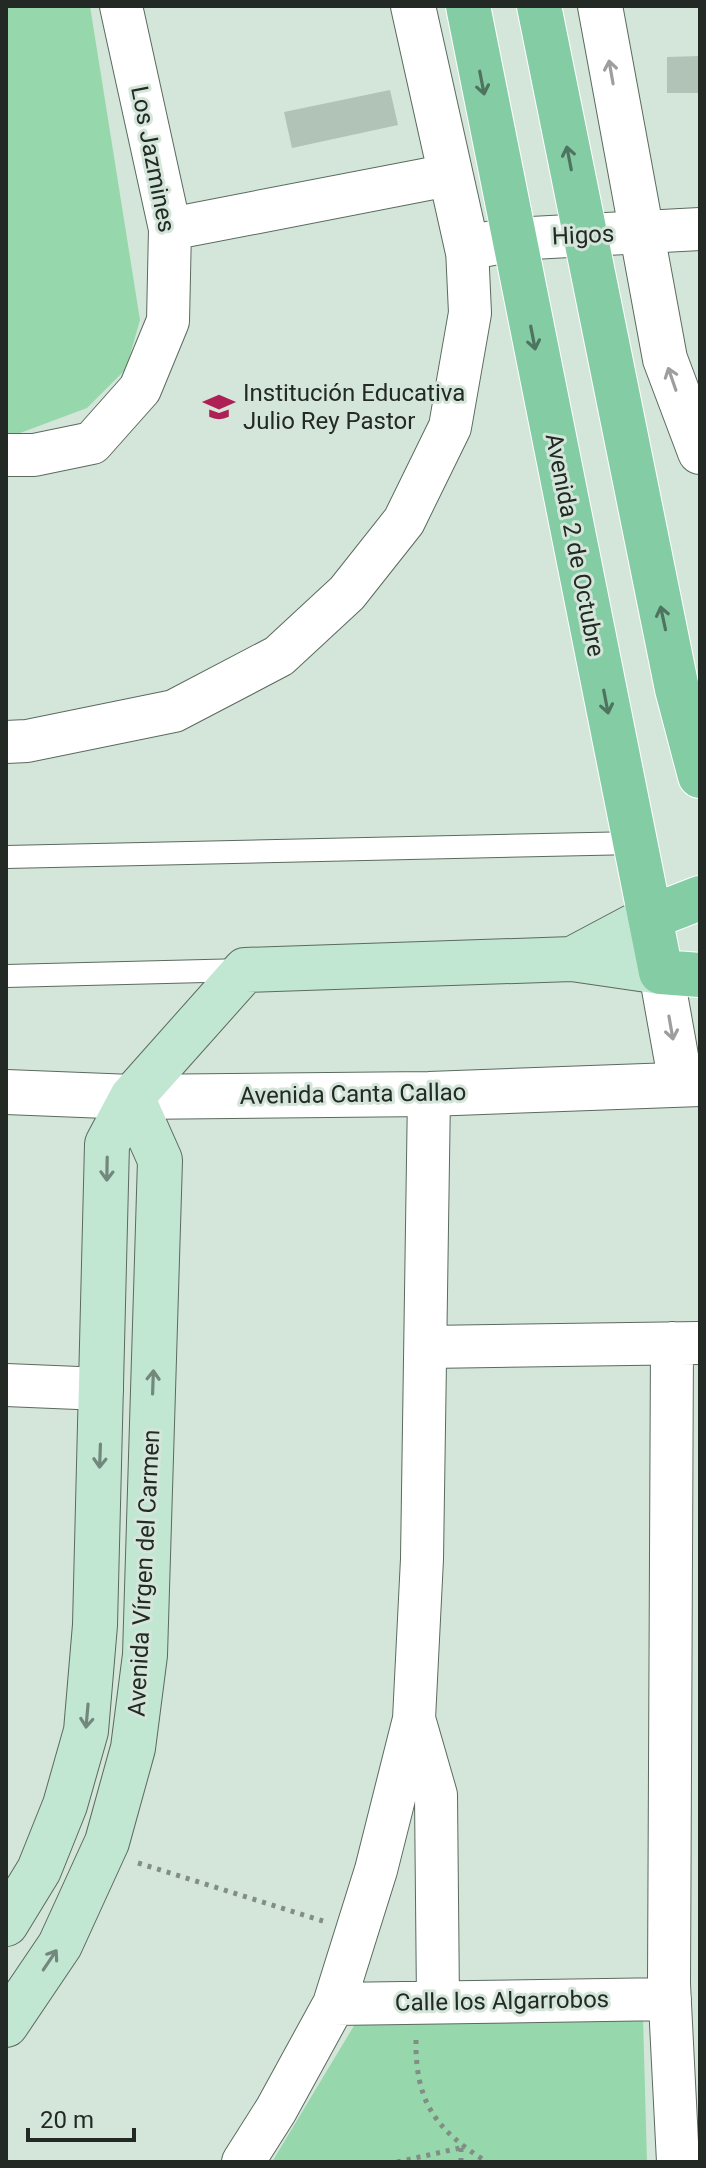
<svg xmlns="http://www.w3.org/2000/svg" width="706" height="2168" viewBox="0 0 706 2168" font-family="Roboto,sans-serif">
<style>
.green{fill:#97d7ac}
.building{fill:#b1c2b6}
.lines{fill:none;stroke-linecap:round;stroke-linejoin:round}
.service-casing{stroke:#5b6a5f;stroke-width:24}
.minor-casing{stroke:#5b6a5f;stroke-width:44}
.tertiary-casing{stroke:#5b6a5f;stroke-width:46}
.secondary-casing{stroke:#5b6a5f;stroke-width:46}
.primary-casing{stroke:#fff;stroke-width:46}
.path{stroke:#818e85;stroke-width:5;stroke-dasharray:4 6;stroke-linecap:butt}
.service{stroke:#fff;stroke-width:22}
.minor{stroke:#fff;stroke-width:42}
.tertiary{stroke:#fff;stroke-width:44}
.secondary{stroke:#c1e6d2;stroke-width:44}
.primary{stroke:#83cca4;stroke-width:44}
.oneway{stroke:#9c9f9d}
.oneway2{stroke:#4e735e}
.oneway3{stroke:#72887c}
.labels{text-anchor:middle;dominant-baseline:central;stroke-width:6;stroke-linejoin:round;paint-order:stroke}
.street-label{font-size:24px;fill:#232a25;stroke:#d4e6d9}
.poi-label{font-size:24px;fill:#232a25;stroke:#d4e6d9;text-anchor:start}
</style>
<rect width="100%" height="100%" fill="#d4e6d9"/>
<!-- green -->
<path class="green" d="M6,6H90L140,320L126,369L87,408L12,436H6Z
M643,2018L647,2162H272L358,2019Z"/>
<!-- building -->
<path class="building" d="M700,56V93H667V57Z
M390,90L398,125L292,148L284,112Z"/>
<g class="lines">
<defs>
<path id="service" d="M6,857L636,843
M6,976L245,970"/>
<path id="minor" d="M170,229L449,175
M513,239L700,229
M6,455H34L92,443L140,389L168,321L170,229L121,6
M6,742L27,741L174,711L279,656L347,593L404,521L450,427L470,313L467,248
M672,1343L669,1984L678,2162
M427,1347L699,1343
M6,1385L102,1389
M415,1722L436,1795L438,2002
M334,2004L670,1999
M243,2162L276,2110L334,2004L376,1870L414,1719L422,1559L429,1094"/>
<path id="tertiary" d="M413,6L467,248L513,239
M600,6L665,359L700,452
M661,972L681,1084
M6,1092L132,1097L429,1094L700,1084"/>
<path id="secondary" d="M572,959L651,917
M6,1924L39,1870L65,1805L86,1731L95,1625L107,1144L132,1097L245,970L572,959L661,972
M6,2025L60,1945L107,1842L133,1748L145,1655L160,1160L132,1097"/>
<path id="primary" d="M468,6L661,972L700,975
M539,6L677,689L700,776
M651,917L700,898"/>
</defs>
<!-- service casing -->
<use href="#service" class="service-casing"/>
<!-- minor casing -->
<use href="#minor" class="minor-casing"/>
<!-- tertiary casing -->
<use href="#tertiary" class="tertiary-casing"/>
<!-- secondary casing -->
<use href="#secondary" class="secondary-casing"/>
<!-- primary casing -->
<use href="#primary" class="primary-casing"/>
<!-- path -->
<path class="path" d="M138,1863L323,1921
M416,2040C415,2102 436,2130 487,2162
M397,2162L460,2148
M461,2162V2148"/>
<!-- service -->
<use href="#service" class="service"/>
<!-- minor -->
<use href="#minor" class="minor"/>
<!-- tertiary -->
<use href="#tertiary" class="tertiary"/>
<!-- secondary -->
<use href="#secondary" class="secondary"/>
<!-- primary -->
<use href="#primary" class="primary"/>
</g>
<!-- one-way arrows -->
<defs><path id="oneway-shaft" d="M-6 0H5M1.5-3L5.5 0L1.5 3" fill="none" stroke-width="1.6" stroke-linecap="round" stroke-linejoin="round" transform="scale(2)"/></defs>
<g class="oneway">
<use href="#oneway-shaft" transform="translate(611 72) rotate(-100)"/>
<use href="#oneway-shaft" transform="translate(672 379) rotate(-109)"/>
<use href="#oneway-shaft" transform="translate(671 1028) rotate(80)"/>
</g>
<g class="oneway2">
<use href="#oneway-shaft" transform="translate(482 83) rotate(79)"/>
<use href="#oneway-shaft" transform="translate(569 158) rotate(-101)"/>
<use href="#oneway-shaft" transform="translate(533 338) rotate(79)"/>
<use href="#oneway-shaft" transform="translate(663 618) rotate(-102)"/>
<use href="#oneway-shaft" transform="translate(606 702) rotate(79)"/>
</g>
<g class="oneway3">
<use href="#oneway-shaft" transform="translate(107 1169) rotate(91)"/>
<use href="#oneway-shaft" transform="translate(153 1382) rotate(-88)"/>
<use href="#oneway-shaft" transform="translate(100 1456) rotate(92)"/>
<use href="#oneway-shaft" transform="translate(87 1716) rotate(95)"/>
<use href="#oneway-shaft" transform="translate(50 1960) rotate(-56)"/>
</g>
<!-- icons -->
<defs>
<symbol id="school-bare" viewBox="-9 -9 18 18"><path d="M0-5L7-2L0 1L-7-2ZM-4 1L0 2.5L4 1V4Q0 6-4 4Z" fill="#ae1f55" stroke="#d4e6d9" stroke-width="2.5" paint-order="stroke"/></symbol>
</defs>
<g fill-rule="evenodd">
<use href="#school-bare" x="197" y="385" width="44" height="44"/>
</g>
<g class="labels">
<!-- street labels -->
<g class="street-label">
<text transform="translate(153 159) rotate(79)">Los Jazmines</text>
<text transform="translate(583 235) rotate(-3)">Higos</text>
<text transform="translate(575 545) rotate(79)">Avenida 2 de Octubre</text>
<text transform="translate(353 1094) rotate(-1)">Avenida Canta Callao</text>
<text transform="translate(144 1573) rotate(-87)">Avenida Vírgen del Carmen</text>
<text transform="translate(502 2001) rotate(-1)">Calle los Algarrobos</text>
</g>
<!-- poi labels -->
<g class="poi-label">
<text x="243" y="393">Institución Educativa<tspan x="243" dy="28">Julio Rey Pastor</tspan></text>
</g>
</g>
<!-- border -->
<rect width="706" height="2168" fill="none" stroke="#232a25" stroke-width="16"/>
<!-- scale -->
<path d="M28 2128v12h106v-12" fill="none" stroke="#232a25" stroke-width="4"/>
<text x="40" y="2128" font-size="24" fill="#232a25" stroke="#d4e6d9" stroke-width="6" paint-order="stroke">20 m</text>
</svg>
